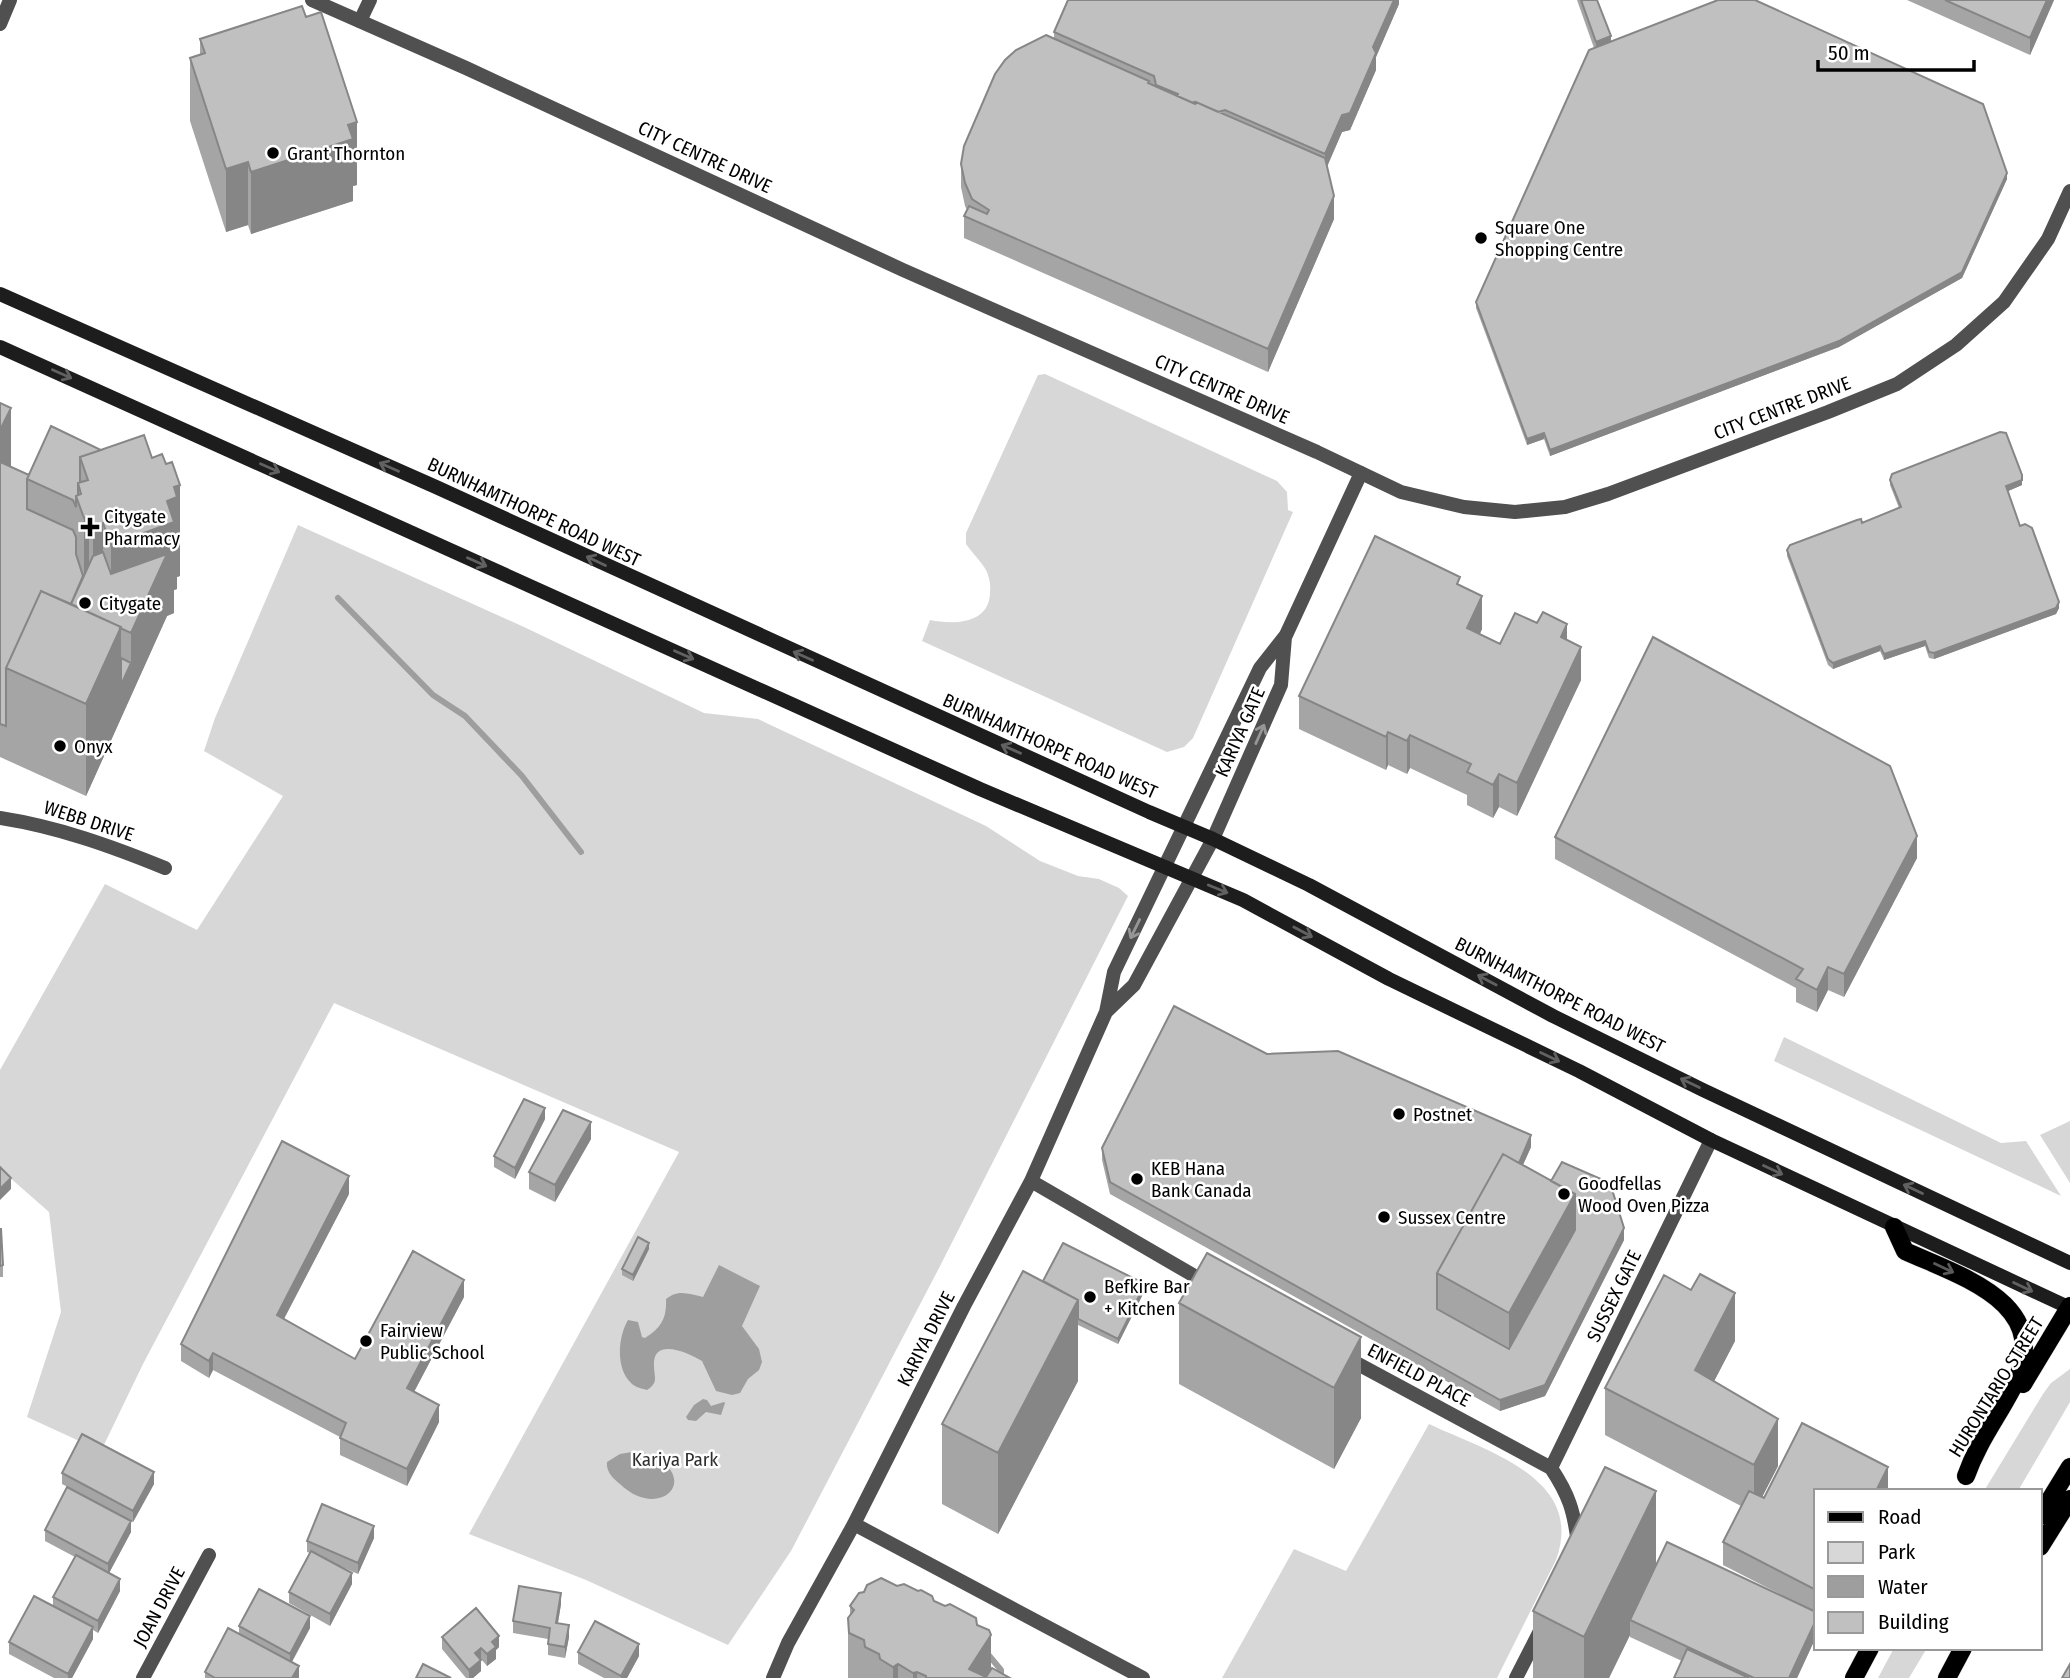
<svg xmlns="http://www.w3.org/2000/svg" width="2070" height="1678" viewBox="0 0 2070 1678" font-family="'Fira Sans Condensed',sans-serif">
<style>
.green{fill:#d7d7d7}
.water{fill:#9e9e9e}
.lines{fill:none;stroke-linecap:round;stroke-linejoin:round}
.stream{stroke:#9e9e9e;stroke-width:6}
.primary-casing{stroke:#dbdbdb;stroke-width:19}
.minor{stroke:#505050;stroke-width:14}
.tertiary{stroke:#505050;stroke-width:14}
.secondary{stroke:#1d1d1d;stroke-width:14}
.primary{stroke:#000;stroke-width:18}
.wall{fill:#a5a5a5}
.shaded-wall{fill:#868686;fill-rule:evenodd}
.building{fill:#c0c0c0;stroke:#868686;stroke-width:2}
.oneway{stroke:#616161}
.oneway2{stroke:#969696}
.oneway3{stroke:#595959}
.poi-dot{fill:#000;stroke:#fff;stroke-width:2.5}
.labels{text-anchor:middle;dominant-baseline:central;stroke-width:5;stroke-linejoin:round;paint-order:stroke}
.poi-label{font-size:19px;fill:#000;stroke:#fff;text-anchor:start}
.street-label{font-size:19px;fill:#000;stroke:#fff}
.park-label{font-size:19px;fill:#2e2e2e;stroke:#fff}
</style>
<rect width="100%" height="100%" fill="#fff"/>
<!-- green -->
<path class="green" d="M1045,374L1277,481L1287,492L1288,510L1293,512L1193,738L1184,747L1167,752L922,641L930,620C954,625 990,624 990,592C991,585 989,576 986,570C981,561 972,553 966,544V533L1038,375Z
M298,525L524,627L704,713L758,719L986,826L1040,861L1078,876L1099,879L1119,888L1128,896L938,1270L791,1551L728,1645L586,1580L469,1534L679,1152L334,1003L143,1364L101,1451L27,1417L61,1312L49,1212L0,1169V1070L105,884L197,930L283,796L204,751L215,718Z
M1784,1037L2001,1143L2026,1141L2061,1196L1774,1061Z
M2070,1121V1183L2040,1135Z
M2070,1369V1402L2018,1491H1984L2043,1394L2051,1383Z
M1429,1424C1486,1451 1586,1478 1556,1560L1497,1678H1222L1294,1549L1346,1571Z
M1894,1648H1927L1909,1678H1878Z"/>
<!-- water -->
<path class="water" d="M719,1265L760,1286L742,1326L759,1349L762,1362L759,1370L748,1379L740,1393L732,1395L716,1391L702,1361C689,1353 652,1336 654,1366C654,1377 659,1382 647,1390C643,1389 635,1387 632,1384C615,1369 618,1337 628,1320L638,1322L642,1337L645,1338C661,1328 667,1318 666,1299C679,1289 688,1294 703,1297Z
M703,1399L707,1400L711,1406L724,1402L725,1403L721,1415L706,1412L696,1421L688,1420L686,1417L694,1405Z
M632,1452C640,1453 651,1453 658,1458C698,1485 656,1519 620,1484C613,1478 606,1472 607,1462L620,1454Z"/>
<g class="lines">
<!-- stream -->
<path class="stream" d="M338,598L433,695L465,716L522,776L581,852
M986,1652L1001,1670V1678"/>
<defs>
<path id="primary" d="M1894,1227L1905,1251C1962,1277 2056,1304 2013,1387C1997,1418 1978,1442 1966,1476
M2023,1384L2070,1306
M2040,1516L2070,1467
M2040,1547L2070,1499
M1854,1678L1870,1648
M1947,1678L1963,1648"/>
</defs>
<!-- primary casing -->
<use href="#primary" class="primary-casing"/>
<!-- minor -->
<path class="minor" d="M360,21L370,0
M0,818C58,827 111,846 165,868
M1106,1012L1134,985L1213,839L1281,685L1285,637
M1031,1181L1210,1285
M1345,1357L1551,1468C1569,1495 1574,1511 1578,1544
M1551,1468L1711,1140
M854,1524L1143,1678
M143,1678L209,1555
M773,1678L788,1643L854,1524L964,1306L1031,1181L1106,1012L1114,972L1260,668L1286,635L1361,473
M1516,1678L1541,1629"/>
<!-- tertiary -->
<path class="tertiary" d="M312,0L466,68L903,270L1317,452L1401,492L1464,507L1515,512L1565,507L1608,494L1828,412L1897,384L1956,345L2004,302L2048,239L2070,191
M0,24L10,0"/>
<!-- secondary -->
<path class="secondary" d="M0,294L436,487L1149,812L1213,839L1309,885L1553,1016L1703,1090L2070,1263
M0,347L980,789L1243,900L1389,979L1579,1071L1711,1140L2070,1308"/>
<!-- primary -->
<use href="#primary" class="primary"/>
</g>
<!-- wall -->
<path class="wall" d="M1399,0V4L1376,57V70L1350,130L1342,132L1327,167L1334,219L1268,372L964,238V216L967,210L965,206L961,187V164L1054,39V32Z
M1577,0H1597L1611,42L2007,179L1962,278L1839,347L1550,456L1544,439L1527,445L1476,308V302L1594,48Z
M1907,0H2054L2030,55Z
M200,39L357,185L353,186V201L251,234L248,225L226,232L190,121V58L200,55Z
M0,403L11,467L29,475L101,450L180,576L177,577V589L174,590V613L167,616L86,796L0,757Z
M1890,480L2022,481V485L2008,491L2020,526L2059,608L2056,614L1934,659L1929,658L1925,646L1884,660L1880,651L1833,669L1828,665L1787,556V550L1862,523L1899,508L1890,485Z
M1460,585L1482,629L1480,634L1500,644L1567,641L1581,680L1517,816L1499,807L1493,818L1467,805V795L1410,768L1407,774L1388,765L1386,770L1299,729V696Z
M1555,837L1917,858L1844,997L1828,990L1817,1012L1796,1002V988L1555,859Z
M1267,1054L1531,1147L1523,1165L1624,1240L1545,1396L1500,1411L1110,1194L1102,1160V1148Z
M545,1119L515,1179L494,1167V1156Z
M591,1139L555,1202L529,1189V1172Z
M349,1194L284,1319L355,1359L464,1297L414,1392L439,1422L407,1486L340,1455V1437L213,1370L209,1378L181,1361V1344Z
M0,1229L3,1265V1277H0Z
M649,1249L633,1281L622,1275V1269Z
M1207,1253L1361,1418L1334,1469L1179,1384V1303Z
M1700,1274L1735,1293V1341L1714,1381L1778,1419V1466L1762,1497L1764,1498L1802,1423L1888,1467V1490L1816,1491V1637L1797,1678H1674L1682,1661L1630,1637V1635L1609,1678H1533V1611L1605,1467L1656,1491V1565L1667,1542L1791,1600L1723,1565V1542L1741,1506L1605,1435V1388L1664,1275L1691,1290Z
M1043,1281L1145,1290L1118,1344L1078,1325V1381L998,1534L942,1504V1424Z
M62,1473L154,1484L133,1522L131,1521V1532L109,1573L120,1591L98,1633L93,1630V1639L72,1678H54L9,1654V1642L53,1606V1597L75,1557L45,1541V1530L111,1510L62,1484Z
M374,1538L358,1574L340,1566L352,1584L330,1626L289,1603V1592L310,1553L307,1552V1541Z
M897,1586L934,1601L977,1625L991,1668L1010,1678H848V1618L850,1615V1606Z
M561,1604L558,1623L569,1637L565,1658L548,1655V1639L513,1633V1621Z
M239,1626L310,1628L292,1662L299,1666V1678H205V1672L239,1634Z
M442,1637L499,1647L496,1650V1659L487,1666L481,1659V1671L473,1678H466L442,1649Z
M578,1652L639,1656L627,1678H604L578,1664Z"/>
<!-- shaded-wall -->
<path class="shaded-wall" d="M1394,0H1399V4L1376,57V70L1350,130L1342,132L1325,171V154Z
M2047,0H2054L2030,55V38Z
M1611,36V48L1596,53V42Z
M357,122V185L353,186V201L251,234V172L348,125Z
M248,162V225L226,232V169Z
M2007,173V179L1962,278L1839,347L1550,456V450Z
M1334,196V219L1268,372V349Z
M11,408V470L0,493V430Z
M1544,433V439L1527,445V439Z
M137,466L103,523V615L84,606V518ZM89,516L93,527V585L89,593Z
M2022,475V485L2006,492V486Z
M180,485V576L177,577V589L174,590V613L167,616L86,796V704L111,624V545L167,501L174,487ZM121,629L131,633V663L121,685Z
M1482,596V629L1467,661V628Z
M2059,602V608L2056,614L1934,659V653Z
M1567,624V657L1561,637Z
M1925,641V646L1884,660V654Z
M1880,646V651L1833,669V663Z
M1581,647V680L1517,816V783Z
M1388,732V765L1386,770V737Z
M1410,735V768L1407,774V741Z
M1499,774V807L1493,818V785Z
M1917,836V858L1844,997V974Z
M1828,967V990L1817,1012V990Z
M545,1108V1119L515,1179V1168Z
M591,1122V1139L555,1202V1185Z
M1531,1135V1147L1517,1178V1166Z
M349,1176V1194L277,1332V1315Z
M11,1178V1189L0,1200V1189Z
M1575,1194V1241L1509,1360V1313Z
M1624,1228V1240L1545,1396L1500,1411V1400Z
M649,1243V1249L633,1281V1275Z
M464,1280V1297L407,1405V1388Z
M1145,1284V1290L1118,1344V1339Z
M1735,1293V1341L1695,1418V1370Z
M1078,1300V1381L998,1534V1453Z
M1361,1337V1418L1334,1469V1388Z
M213,1353V1370L209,1378V1361Z
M439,1405V1422L407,1486V1469Z
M1778,1419V1466L1754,1513V1465Z
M1888,1467V1491H1876Z
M154,1472V1484L133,1522V1511Z
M1656,1491V1582L1630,1620V1635L1609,1678H1584V1637Z
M131,1521V1532L108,1575V1564Z
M374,1526V1538L358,1574V1563Z
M352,1573V1584L330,1626V1614Z
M120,1579V1591L98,1633V1621Z
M561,1593V1604L556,1634V1623Z
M310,1616V1628L290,1665V1654Z
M1816,1620V1637L1797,1678H1789Z
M569,1625V1637L565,1658V1647Z
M93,1627V1639L72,1678H68V1674Z
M991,1635V1678H969V1669Z
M499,1636V1647L496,1650V1659L487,1666V1654L492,1642Z
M639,1644V1656L627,1678H621Z
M481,1648V1659L475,1653Z
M481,1660V1671L473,1678H469V1670Z
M898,1664V1678H893V1667Z
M299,1666V1678H292Z
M917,1672V1678H913V1673Z"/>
<!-- building -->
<path class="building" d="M1068,0H1394L1373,47L1376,53L1350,113L1342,115L1325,154L1225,110L1218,112L1196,102V103L1194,102L1193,103L1177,96L1178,94L1156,85L1154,76L1054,32Z
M1581,0H1597L1611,36L1596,42Z
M1718,0H1755L1983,104L2007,173L1962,272L1839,341L1550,450L1544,433L1527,439L1476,302L1589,50Z
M1945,0H2047L2030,38Z
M302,6L306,17L321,12L357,122L348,125L353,139L251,172L248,162L226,169L190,58L205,53L200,39Z
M1046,35L1149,81L1148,83L1191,102L1195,104L1196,102L1325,158L1334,196L1268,349L964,216L969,206L987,214L989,210L972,199L965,183L961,164L964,146L995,74L1005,60L1016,50Z
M0,403L11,408L0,430Z
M51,426L101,450L80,457V483H78V495L76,496V507L73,500L27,479Z
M2000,432L2006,433L2022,475V480L2006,486L2020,526L2025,524L2032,528L2059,602L2056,608L1934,653L1929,652L1925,641L1884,654L1880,646L1833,663L1828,659L1787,550L1790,545L1857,520L1861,519L1862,523L1901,507L1890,480L1892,474Z
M144,435L152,458L162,454L166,464L172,462L180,485L174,487L177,497L167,501L174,522L111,545L103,523L93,527L89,516L84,518L76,496L81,494L78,483L88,480L80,457Z
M0,462L29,475L27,479V509L73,530L76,537V554L83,576L71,604L41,591L6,668V726L0,724Z
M1375,536L1460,577L1457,584L1482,596L1467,628L1500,644L1515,613L1537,623L1543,612L1567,624L1561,637L1581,647L1517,783L1499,774L1493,785L1467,772L1471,764L1410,735L1407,741L1388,732L1386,737L1299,696Z
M103,552L111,574L167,554L131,633L120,628L121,627L71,604L93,556Z
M41,591L121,627L86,704L6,668Z
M1653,637L1890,766L1917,836L1844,974L1828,967L1817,990L1796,979L1803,969L1555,837Z
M121,658L131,663L121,685Z
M1174,1006L1267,1054L1338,1051L1531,1135L1519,1163L1503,1154L1437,1273V1309L1509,1349L1575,1230V1194L1551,1181L1562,1162L1610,1183L1624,1228L1545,1385L1500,1400L1110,1182L1102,1148Z
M524,1099L545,1108L515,1168L494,1156Z
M563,1110L591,1122L555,1185L529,1172Z
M282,1141L349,1176L277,1315L355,1359L413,1251L464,1280L407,1388L439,1405L407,1469L340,1438L346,1423L213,1353L209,1361L181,1344Z
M1503,1154L1575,1194L1509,1313L1437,1273Z
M0,1167L11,1178L0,1189Z
M0,1229H1L3,1265L0,1266Z
M638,1237L649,1243L633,1275L622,1269Z
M1063,1243L1145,1284L1118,1339L1078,1319V1300L1043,1281Z
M1207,1253L1361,1337L1334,1388L1179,1303Z
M1023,1271L1078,1300L998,1453L942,1424Z
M1700,1274L1735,1293L1695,1370L1778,1419L1754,1465L1605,1388L1664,1275L1691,1290Z
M1802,1423L1888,1467L1876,1491H1816V1590L1723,1542L1749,1491L1764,1498Z
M82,1434L154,1472L133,1511L62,1473Z
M1605,1467L1656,1491L1584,1637L1533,1611Z
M67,1487L131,1521L108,1564L45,1530Z
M322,1504L374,1526L358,1563L307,1541Z
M1667,1542L1816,1612V1620L1789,1678H1754L1630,1620Z
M311,1551L352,1573L330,1614L289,1592Z
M76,1555L120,1579L98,1621L53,1597Z
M881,1578L897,1586L904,1584L918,1591L921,1590L932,1596L934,1601L945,1606L950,1604L976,1618L977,1625L989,1630L991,1635L969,1669L986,1677L992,1668L1010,1678H926V1676L917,1672L913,1673L898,1664L893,1667L880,1659L879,1654L865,1647L864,1640L849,1633L848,1618L854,1610L850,1606L859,1593L864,1592L867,1585Z
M519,1586L561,1593L556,1623L569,1625L565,1647L548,1644L550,1628L513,1621Z
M259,1589L310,1616L290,1654L239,1626Z
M34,1596L93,1627L68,1674L9,1642Z
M476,1608L499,1636L492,1642L496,1647L487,1654L481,1648L475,1653L481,1660L469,1670L442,1637Z
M595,1621L639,1644L621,1676L578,1652Z
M228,1628L299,1666L292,1678H215L205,1672Z
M1687,1649L1749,1678H1674Z
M423,1664L451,1678H416Z
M2070,1664V1678H2062Z"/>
<!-- one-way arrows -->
<defs><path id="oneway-shaft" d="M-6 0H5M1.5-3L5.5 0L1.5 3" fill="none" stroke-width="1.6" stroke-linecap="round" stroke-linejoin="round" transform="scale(1.75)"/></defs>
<g class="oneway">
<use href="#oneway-shaft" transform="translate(62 374) rotate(24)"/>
<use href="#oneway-shaft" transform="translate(389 467) rotate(-156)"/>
<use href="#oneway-shaft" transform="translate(270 468) rotate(24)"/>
<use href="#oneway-shaft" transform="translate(596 561) rotate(-155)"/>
<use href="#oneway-shaft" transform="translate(477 562) rotate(24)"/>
<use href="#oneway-shaft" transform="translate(684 655) rotate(24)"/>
<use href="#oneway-shaft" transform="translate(803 656) rotate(-156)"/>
<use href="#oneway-shaft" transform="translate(1011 749) rotate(-156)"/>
<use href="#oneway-shaft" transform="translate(1218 889) rotate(22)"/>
<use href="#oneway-shaft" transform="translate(1303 932) rotate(28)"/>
<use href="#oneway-shaft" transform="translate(1487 980) rotate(-152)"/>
<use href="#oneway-shaft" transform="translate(1550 1057) rotate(26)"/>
<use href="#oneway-shaft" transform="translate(1690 1083) rotate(-154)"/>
<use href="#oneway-shaft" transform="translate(1773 1170) rotate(25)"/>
<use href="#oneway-shaft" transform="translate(1913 1189) rotate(-155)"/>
<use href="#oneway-shaft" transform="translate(2023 1287) rotate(25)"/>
</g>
<g class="oneway2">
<use href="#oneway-shaft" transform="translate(1260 734) rotate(-66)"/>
<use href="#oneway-shaft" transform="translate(1135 929) rotate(116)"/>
</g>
<use class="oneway3" href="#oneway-shaft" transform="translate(1944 1268) rotate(25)"/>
<!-- markers -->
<g class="poi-dot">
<circle cx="273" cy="153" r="7"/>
<circle cx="1481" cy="238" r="7"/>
<path d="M86.5 516.5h7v7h7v7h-7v7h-7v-7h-7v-7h7z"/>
<circle cx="85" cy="603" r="7"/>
<circle cx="60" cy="746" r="7"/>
<circle cx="1399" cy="1114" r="7"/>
<circle cx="1137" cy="1179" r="7"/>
<circle cx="1564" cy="1194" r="7"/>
<circle cx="1384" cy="1217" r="7"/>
<circle cx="1090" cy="1297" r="7"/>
<circle cx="366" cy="1341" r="7"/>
</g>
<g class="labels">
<!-- poi labels -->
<g class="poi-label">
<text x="287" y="153">Grant Thornton</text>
<text x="1495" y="227">Square One<tspan x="1495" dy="22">Shopping Centre</tspan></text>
<text x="104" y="516">Citygate<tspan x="104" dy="22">Pharmacy</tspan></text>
<text x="99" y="603">Citygate</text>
<text x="74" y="746">Onyx</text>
<text x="1413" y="1114">Postnet</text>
<text x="1151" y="1168">KEB Hana<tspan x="1151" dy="22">Bank Canada</tspan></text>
<text x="1578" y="1183">Goodfellas<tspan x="1578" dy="22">Wood Oven Pizza</tspan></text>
<text x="1398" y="1217">Sussex Centre</text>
<text x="1104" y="1286">Befkire Bar<tspan x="1104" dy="22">+ Kitchen</tspan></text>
<text x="380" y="1330">Fairview<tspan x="380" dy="22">Public School</tspan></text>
</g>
<!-- street labels -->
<g class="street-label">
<text transform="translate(705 157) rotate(25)">CITY CENTRE DRIVE</text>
<text transform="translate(1222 389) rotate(24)">CITY CENTRE DRIVE</text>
<text transform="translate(1782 408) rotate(-21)">CITY CENTRE DRIVE</text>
<text transform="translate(534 512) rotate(25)">BURNHAMTHORPE ROAD WEST</text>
<text transform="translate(1240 732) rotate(-66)">KARIYA GATE</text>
<text transform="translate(1050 746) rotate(24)">BURNHAMTHORPE ROAD WEST</text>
<text transform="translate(89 821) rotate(18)">WEBB DRIVE</text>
<text transform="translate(1560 995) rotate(27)">BURNHAMTHORPE ROAD WEST</text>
<text transform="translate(1614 1296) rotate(-64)">SUSSEX GATE</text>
<text transform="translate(926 1339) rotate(-63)">KARIYA DRIVE</text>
<text transform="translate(1419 1375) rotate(28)">ENFIELD PLACE</text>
<text transform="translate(1996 1387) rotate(-58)">HURONTARIO STREET</text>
<text transform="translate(159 1607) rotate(-62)">JOAN DRIVE</text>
</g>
<!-- park labels -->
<g class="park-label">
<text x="675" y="1459">Kariya Park</text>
</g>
</g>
<!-- legend -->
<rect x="1814" y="1489" width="228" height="161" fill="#ffffff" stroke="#999999" stroke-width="2"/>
<rect x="1828" y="1512" width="35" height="10" fill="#000000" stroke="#999999" stroke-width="2"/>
<text x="1878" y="1524" font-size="21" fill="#000000">Road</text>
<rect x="1828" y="1542" width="35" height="21" fill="#d7d7d7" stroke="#999999" stroke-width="2"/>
<text x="1878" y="1559" font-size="21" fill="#000000">Park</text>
<rect x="1828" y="1576" width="35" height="21" fill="#9e9e9e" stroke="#999999" stroke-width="2"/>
<text x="1878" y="1594" font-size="21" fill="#000000">Water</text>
<rect x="1828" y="1612" width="35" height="21" fill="#c0c0c0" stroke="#999999" stroke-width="2"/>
<text x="1878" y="1629" font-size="21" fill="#000000">Building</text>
<!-- scale -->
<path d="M1818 60v10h156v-10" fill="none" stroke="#000000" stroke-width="3.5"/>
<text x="1828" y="60" font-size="21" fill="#000000" stroke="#ffffff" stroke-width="5" paint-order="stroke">50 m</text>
</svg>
